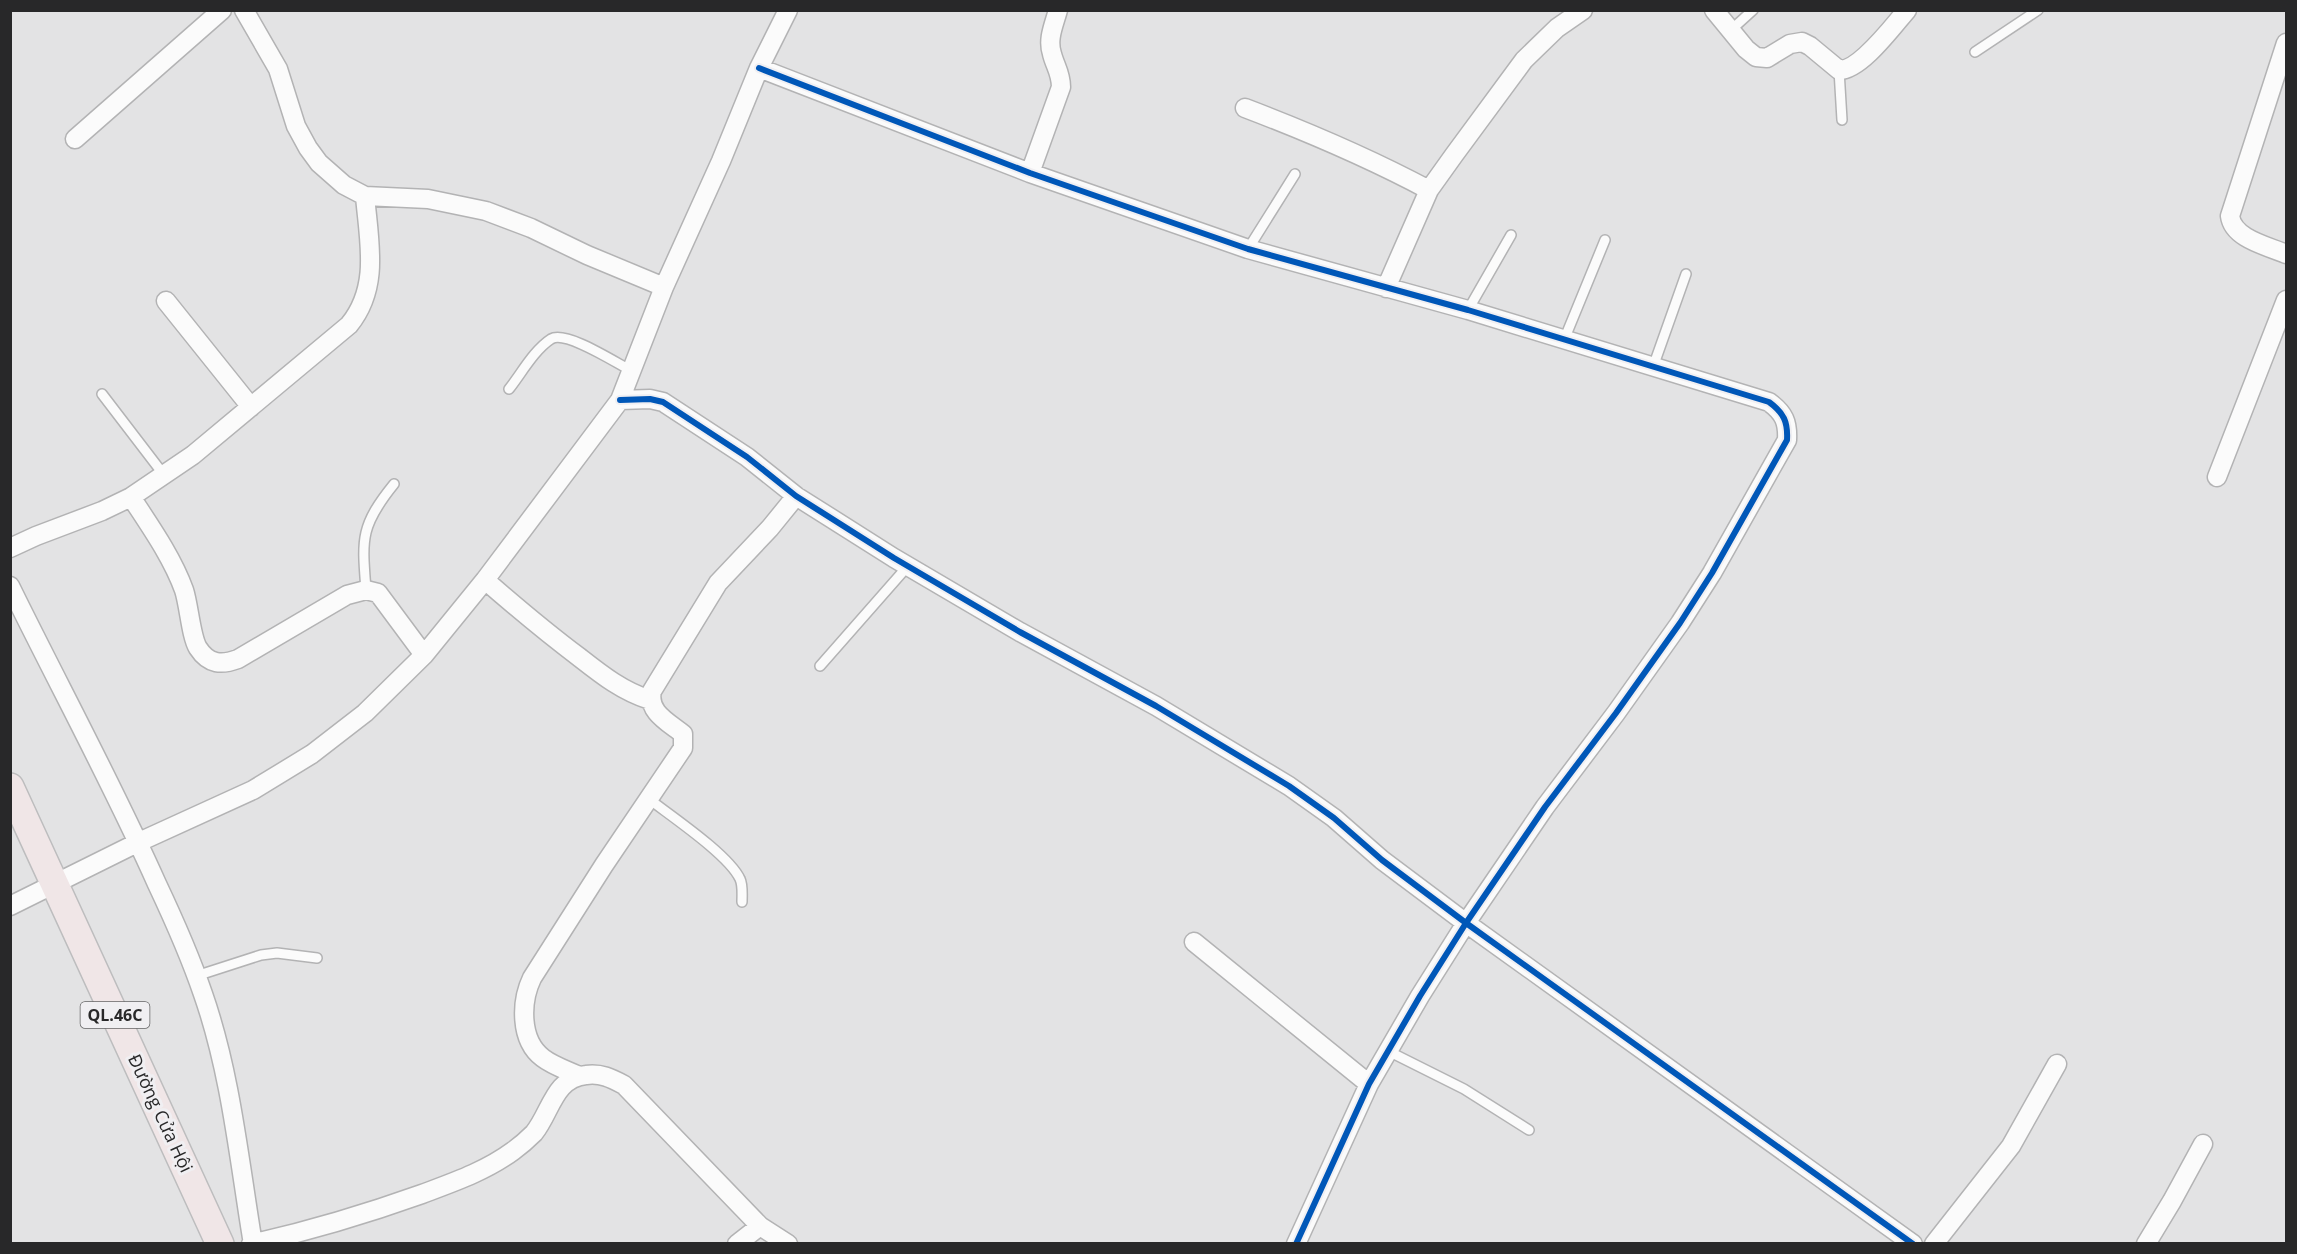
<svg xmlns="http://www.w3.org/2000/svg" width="2297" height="1254" viewBox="0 0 2297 1254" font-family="'Open Sans',sans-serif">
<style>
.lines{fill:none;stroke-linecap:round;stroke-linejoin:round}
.lane-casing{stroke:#b3b3b4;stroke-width:12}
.street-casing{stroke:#b3b3b4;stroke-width:21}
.primary-casing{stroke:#bdbdbe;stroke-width:30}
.lane{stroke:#fbfbfb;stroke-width:9}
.street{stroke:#fbfbfb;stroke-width:18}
.primary{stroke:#f0e6e7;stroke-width:27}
.cycleway-casing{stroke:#f0eff2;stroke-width:10}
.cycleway{stroke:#0057b8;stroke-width:6}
.labels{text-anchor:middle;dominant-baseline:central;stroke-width:6;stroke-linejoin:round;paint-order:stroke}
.shield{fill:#f0eff2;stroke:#646465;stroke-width:1.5}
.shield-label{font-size:16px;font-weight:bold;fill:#282829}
.street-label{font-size:18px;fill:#282829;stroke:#f0eff2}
</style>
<rect width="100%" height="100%" fill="#e3e3e4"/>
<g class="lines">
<defs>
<path id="lane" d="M1731,30L1753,10
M1975,52L2038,10
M1839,70L1842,120
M1248,249L1295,174
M1468,310L1511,235
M1564,340L1605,240
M1653,367L1686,274
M509,389C521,374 534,350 551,339C566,330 616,363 632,371
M102,394L164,475
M366,590C362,539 360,526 394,484
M820,666L907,567
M649,799C671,816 729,855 740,879C743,885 742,895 742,902
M196,976L261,955L277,953L317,958
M1388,1051L1464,1089L1529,1130"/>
<path id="street" d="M244,10L278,69L296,126L308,148L319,163L344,185L365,196L428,199L486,211L531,228L587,255L664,287
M1714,10L1746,49L1756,57L1767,58L1790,44L1802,42L1810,46L1839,70C1860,71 1893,26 1907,10
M2286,43L2230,216C2233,239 2268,246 2286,254
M759,68L1030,173L1248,249L1468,310L1769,402C1784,413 1788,422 1787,440L1712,573L1680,623L1616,713L1545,807L1466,923L1420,996L1369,1084L1296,1244
M1245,108C1308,132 1369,158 1429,190
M75,139L222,10
M1030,173L1061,87C1061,73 1055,66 1052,54C1047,39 1054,25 1058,10
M1386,288L1429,190L1454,155L1524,60L1557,28L1583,10
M166,301L251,407
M620,400L650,399L663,402L747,457L796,496L894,558L1020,632L1156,706L1289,786L1334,818L1382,860L1466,923L1913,1244
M2217,477L2286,300
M131,497C150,526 172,557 184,590C189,605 191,637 198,648C209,665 222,665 238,659L347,595L366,590L378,593L424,655
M10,548L36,536L102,511L131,497L193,455L349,325C380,287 369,242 365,196
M485,580C516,607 547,633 579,657C602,675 622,691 650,700
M10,586C59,686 112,783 157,884C174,920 190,956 203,994C231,1074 239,1160 253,1244
M10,906L139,842L253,790L312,754L365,713L424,655L485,580L620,400L664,287L721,161L759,68L788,10
M1194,942L1369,1084
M577,1075C566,1070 552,1065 543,1058C519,1040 521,1001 532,978L604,865L683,748V734C668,722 647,712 652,691L718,583L770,528L796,496
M251,1244C309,1231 366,1214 422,1194C454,1182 486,1171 513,1151C520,1146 528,1139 534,1133C551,1112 554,1078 586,1075C601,1073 611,1078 624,1085L760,1226L788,1244
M737,1244L760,1226
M1934,1244L2011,1146L2057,1064
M2146,1244L2172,1201L2203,1144"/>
<path id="primary" d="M10,787L220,1244"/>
</defs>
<!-- lane casing -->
<use href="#lane" class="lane-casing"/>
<!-- street casing -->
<use href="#street" class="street-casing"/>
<!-- primary casing -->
<use href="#primary" class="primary-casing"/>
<!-- lane -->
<use href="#lane" class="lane"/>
<!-- street -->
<use href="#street" class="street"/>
<!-- primary -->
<use href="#primary" class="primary"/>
<defs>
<path id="cycleway" d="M759,68L1030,173L1248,249L1468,310L1769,402C1784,413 1788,422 1787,440L1712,573L1680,623L1616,713L1545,807L1466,923L1420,996L1369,1084L1296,1244
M620,400L650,399L663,402L747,457L796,496L894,558L1020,632L1156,706L1289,786L1334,818L1382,860L1466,923L1913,1244"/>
</defs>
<!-- cycleway casing -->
<use href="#cycleway" class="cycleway-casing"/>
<!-- cycleway -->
<use href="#cycleway" class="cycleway"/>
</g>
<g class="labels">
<!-- shield labels -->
<rect class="shield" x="80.5" y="1002" width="69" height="26" rx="4.5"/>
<g class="shield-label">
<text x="115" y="1015">QL.46C</text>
</g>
<!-- street labels -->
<g class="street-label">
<text transform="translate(161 1113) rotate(65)">Đường Cửa Hội</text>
</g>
</g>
<!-- border -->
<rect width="2297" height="1254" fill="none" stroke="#282829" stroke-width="24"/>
</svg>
